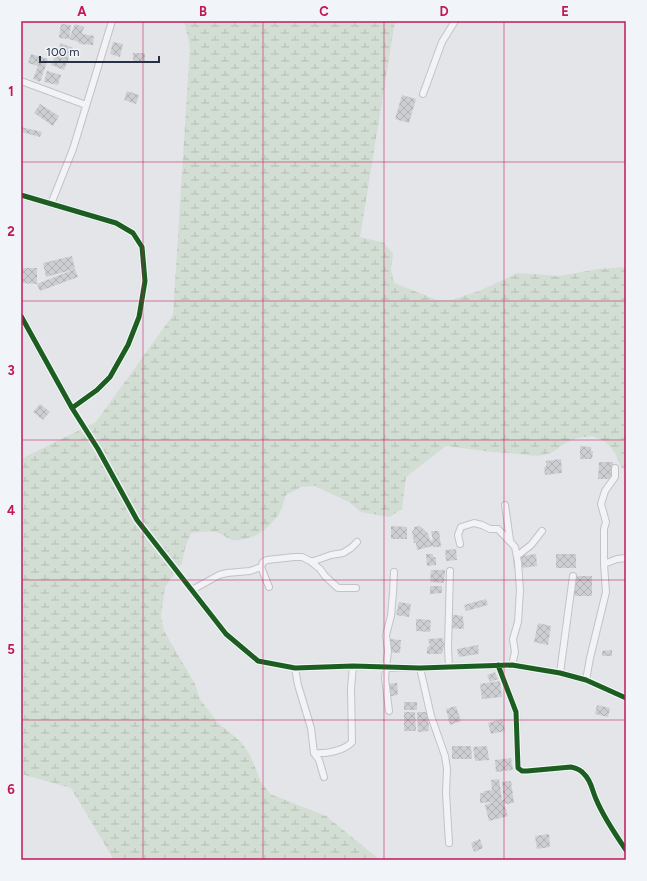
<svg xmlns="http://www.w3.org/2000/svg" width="647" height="881" viewBox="0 0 647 881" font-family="Figtree,sans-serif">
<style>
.wetland{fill:url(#wetland-marsh)}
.building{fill:url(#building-cross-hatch)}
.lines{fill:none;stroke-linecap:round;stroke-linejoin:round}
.street-casing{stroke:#c1c3c7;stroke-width:8}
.street{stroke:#f3f3f5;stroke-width:6}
.cycleway-casing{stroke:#f1f4f8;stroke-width:8}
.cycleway{stroke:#1b5e20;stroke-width:5}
.grid{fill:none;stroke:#c2185b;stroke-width:1;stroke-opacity:0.55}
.neatline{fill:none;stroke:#c2185b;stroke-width:1.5}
.grid-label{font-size:13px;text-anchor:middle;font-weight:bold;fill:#c2185b}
</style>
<defs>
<pattern id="wetland-marsh" width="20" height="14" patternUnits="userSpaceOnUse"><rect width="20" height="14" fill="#d2ddd3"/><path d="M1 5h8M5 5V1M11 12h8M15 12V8" fill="none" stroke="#b4beb6"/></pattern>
<pattern id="building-cross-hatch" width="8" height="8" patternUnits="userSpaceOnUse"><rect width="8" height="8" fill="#ccced2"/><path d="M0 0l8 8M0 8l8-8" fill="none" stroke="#afb1b6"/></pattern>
</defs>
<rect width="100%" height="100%" fill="#e3e5e9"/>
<!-- wetland -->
<path class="wetland" d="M184,21H395L360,237L384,243L393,254L391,269L394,283L437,300H451L479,291L518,273L560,276L598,269L626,267V471L621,467L615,453L606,442L592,436L577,438L564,444L551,453L537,456L509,453L492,452L446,446L406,477L402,509L389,517L361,512L349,502L315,486L301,487L286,495C284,500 283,505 281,510C273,526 253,542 233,540C228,539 224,535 219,533C210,530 200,532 191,533L185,548L182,563L165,587L161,616L164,631L195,684L200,699L217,722L241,742L250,755L261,782L270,794L326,816L380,860H114L71,788L21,774V459L96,422L173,315L190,47Z"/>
<!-- building -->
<path class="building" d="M61,24L71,25L69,39L75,24L84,27L82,34L94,36L93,45L79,44V42L69,39L59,38Z
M113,42L123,44L120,57L110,54Z
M61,43L73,48L64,70L51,65Z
M133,53H145V63H133Z
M31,54L48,59L40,82L33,79L38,66L28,63Z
M47,71L61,75L58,85L44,82Z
M127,91L139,95L136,104L124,100Z
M402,95L416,99L409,123L395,119Z
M40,104L59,116L53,126L34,113Z
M21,127L42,132L40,137L21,132Z
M72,256L75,269L46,277L43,263Z
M21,268H37V284L21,283Z
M75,269L78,277L40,291L37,284Z
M40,404L50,412L43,420L33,412Z
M580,446L591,447V451H593L592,459H580Z
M561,459L562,473L545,475L544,467H546V461Z
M599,462H613V479H598Z
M391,526L407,527V539H391Z
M420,526L428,533L430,541L433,540L431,531H439L441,547H434L433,546L417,550L416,543H414L412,531L414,530V527Z
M456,549L457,560L446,561L445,550Z
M426,554H433V557H436V565L427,566Z
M536,554L537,566L514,569L513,557Z
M556,554H576V568H556Z
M431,570H445L444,583L430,582Z
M573,576H592V596H573Z
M430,586H442V593L430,594Z
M486,599L488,605L466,611L464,605Z
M399,602L411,604L409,617L396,615Z
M447,614L463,616L464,629L448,628Z
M416,619L431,620L430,632L416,631Z
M538,623L551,626L548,645L534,642Z
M443,638L444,646L442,654H427V647L430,646L428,639Z
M388,639L401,640L400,653L387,652Z
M478,645L479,654L459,657L457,649Z
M612,650V656H602V651Z
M495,672L498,679L490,682L487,675Z
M500,681L502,697L482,699L480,684Z
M397,683L398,695L385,697L384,684Z
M404,702H417V710H404Z
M597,705L610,708L608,717L595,714Z
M456,706L461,721L450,725L446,709Z
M404,712H415L416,731H404Z
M417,712H428L429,731L418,732Z
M502,719L505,731L491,734L488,723Z
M452,746H471L472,759H452Z
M487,746L489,760L475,761L473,747Z
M511,758L513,770L496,772L495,760Z
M499,779L502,800H504L502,782L511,781L514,803L504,804L508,816L489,821L485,805L493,802L480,803V793H483L484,791L492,790L491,780Z
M549,834L550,847L537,849L535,836Z
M480,839L483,848L474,852L471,843Z"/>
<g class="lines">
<defs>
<path id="street" d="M21,81L86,105
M423,94L442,42L455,21
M21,195L116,223L133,233L142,247L145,281L139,317L128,345L110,377L97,390L72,408
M51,204L73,149L112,21
M21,316L72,408L98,449L137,520L226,634L258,661L295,668L353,666L420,668L512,665L560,673L586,680L626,698
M505,505L510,540
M460,544L458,535L461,527L474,523L482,525L490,529H498L515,547L518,562L520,590L518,622L513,639L515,652L512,665
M517,556L531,545L542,531
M310,561L320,569L325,576L338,588H356
M604,564L617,559L626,558
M261,567L269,587
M192,590L219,575L227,573L250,571L261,567L263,562L267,560L294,557H302L310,561H314L331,555L343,553L351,548L357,542
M498,665L516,712L518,768L522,771H527L571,767C576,768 580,769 584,774C591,780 592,790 596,799C603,816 615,834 626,850
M449,667L448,648L450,571
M295,668L298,685L311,728L314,753L319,760L324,777
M420,668L431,716L445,756L447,769L446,793L449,843
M560,673L573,576
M586,680L590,658L606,592L604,564V529L606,522L601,504L605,491L615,477V468
M389,711L385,678L388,651L386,635L391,616L393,593L394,572
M314,753C326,754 344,751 352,742L351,688L353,666"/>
</defs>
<!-- street casing -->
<use href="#street" class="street-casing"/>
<!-- street -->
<use href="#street" class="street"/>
<defs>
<path id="cycleway" d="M21,195L116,223L133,233L142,247L145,281L139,317L128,345L110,377L97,390L72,408
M21,316L72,408L98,449L137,520L226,634L258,661L295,668L353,666L420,668L512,665L560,673L586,680L626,698
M498,665L516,712L518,768L522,771H527L571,767C576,768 580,769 584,774C591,780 592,790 596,799C603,816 615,834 626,850"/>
</defs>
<!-- cycleway casing -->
<use href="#cycleway" class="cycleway-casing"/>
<!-- cycleway -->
<use href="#cycleway" class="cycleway"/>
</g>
<!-- grid -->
<path class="grid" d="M143,21V860M263,21V860M384,21V860M504,21V860M21,162H626M21,301H626M21,440H626M21,580H626M21,720H626"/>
<!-- border -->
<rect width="647" height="881" fill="none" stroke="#f1f4f8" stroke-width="44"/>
<!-- scale -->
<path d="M40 56v6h119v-6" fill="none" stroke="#283045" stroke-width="2"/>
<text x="46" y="56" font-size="12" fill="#283045" stroke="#f1f4f8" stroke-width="3" paint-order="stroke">100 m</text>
<rect x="22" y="22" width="603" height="837" class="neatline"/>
<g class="grid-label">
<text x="82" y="16">A</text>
<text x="203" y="16">B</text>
<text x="324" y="16">C</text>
<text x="444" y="16">D</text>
<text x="565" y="16">E</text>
<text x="11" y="96">1</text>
<text x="11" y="236">2</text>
<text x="11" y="375">3</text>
<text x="11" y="515">4</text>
<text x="11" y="654">5</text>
<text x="11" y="794">6</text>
</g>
</svg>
